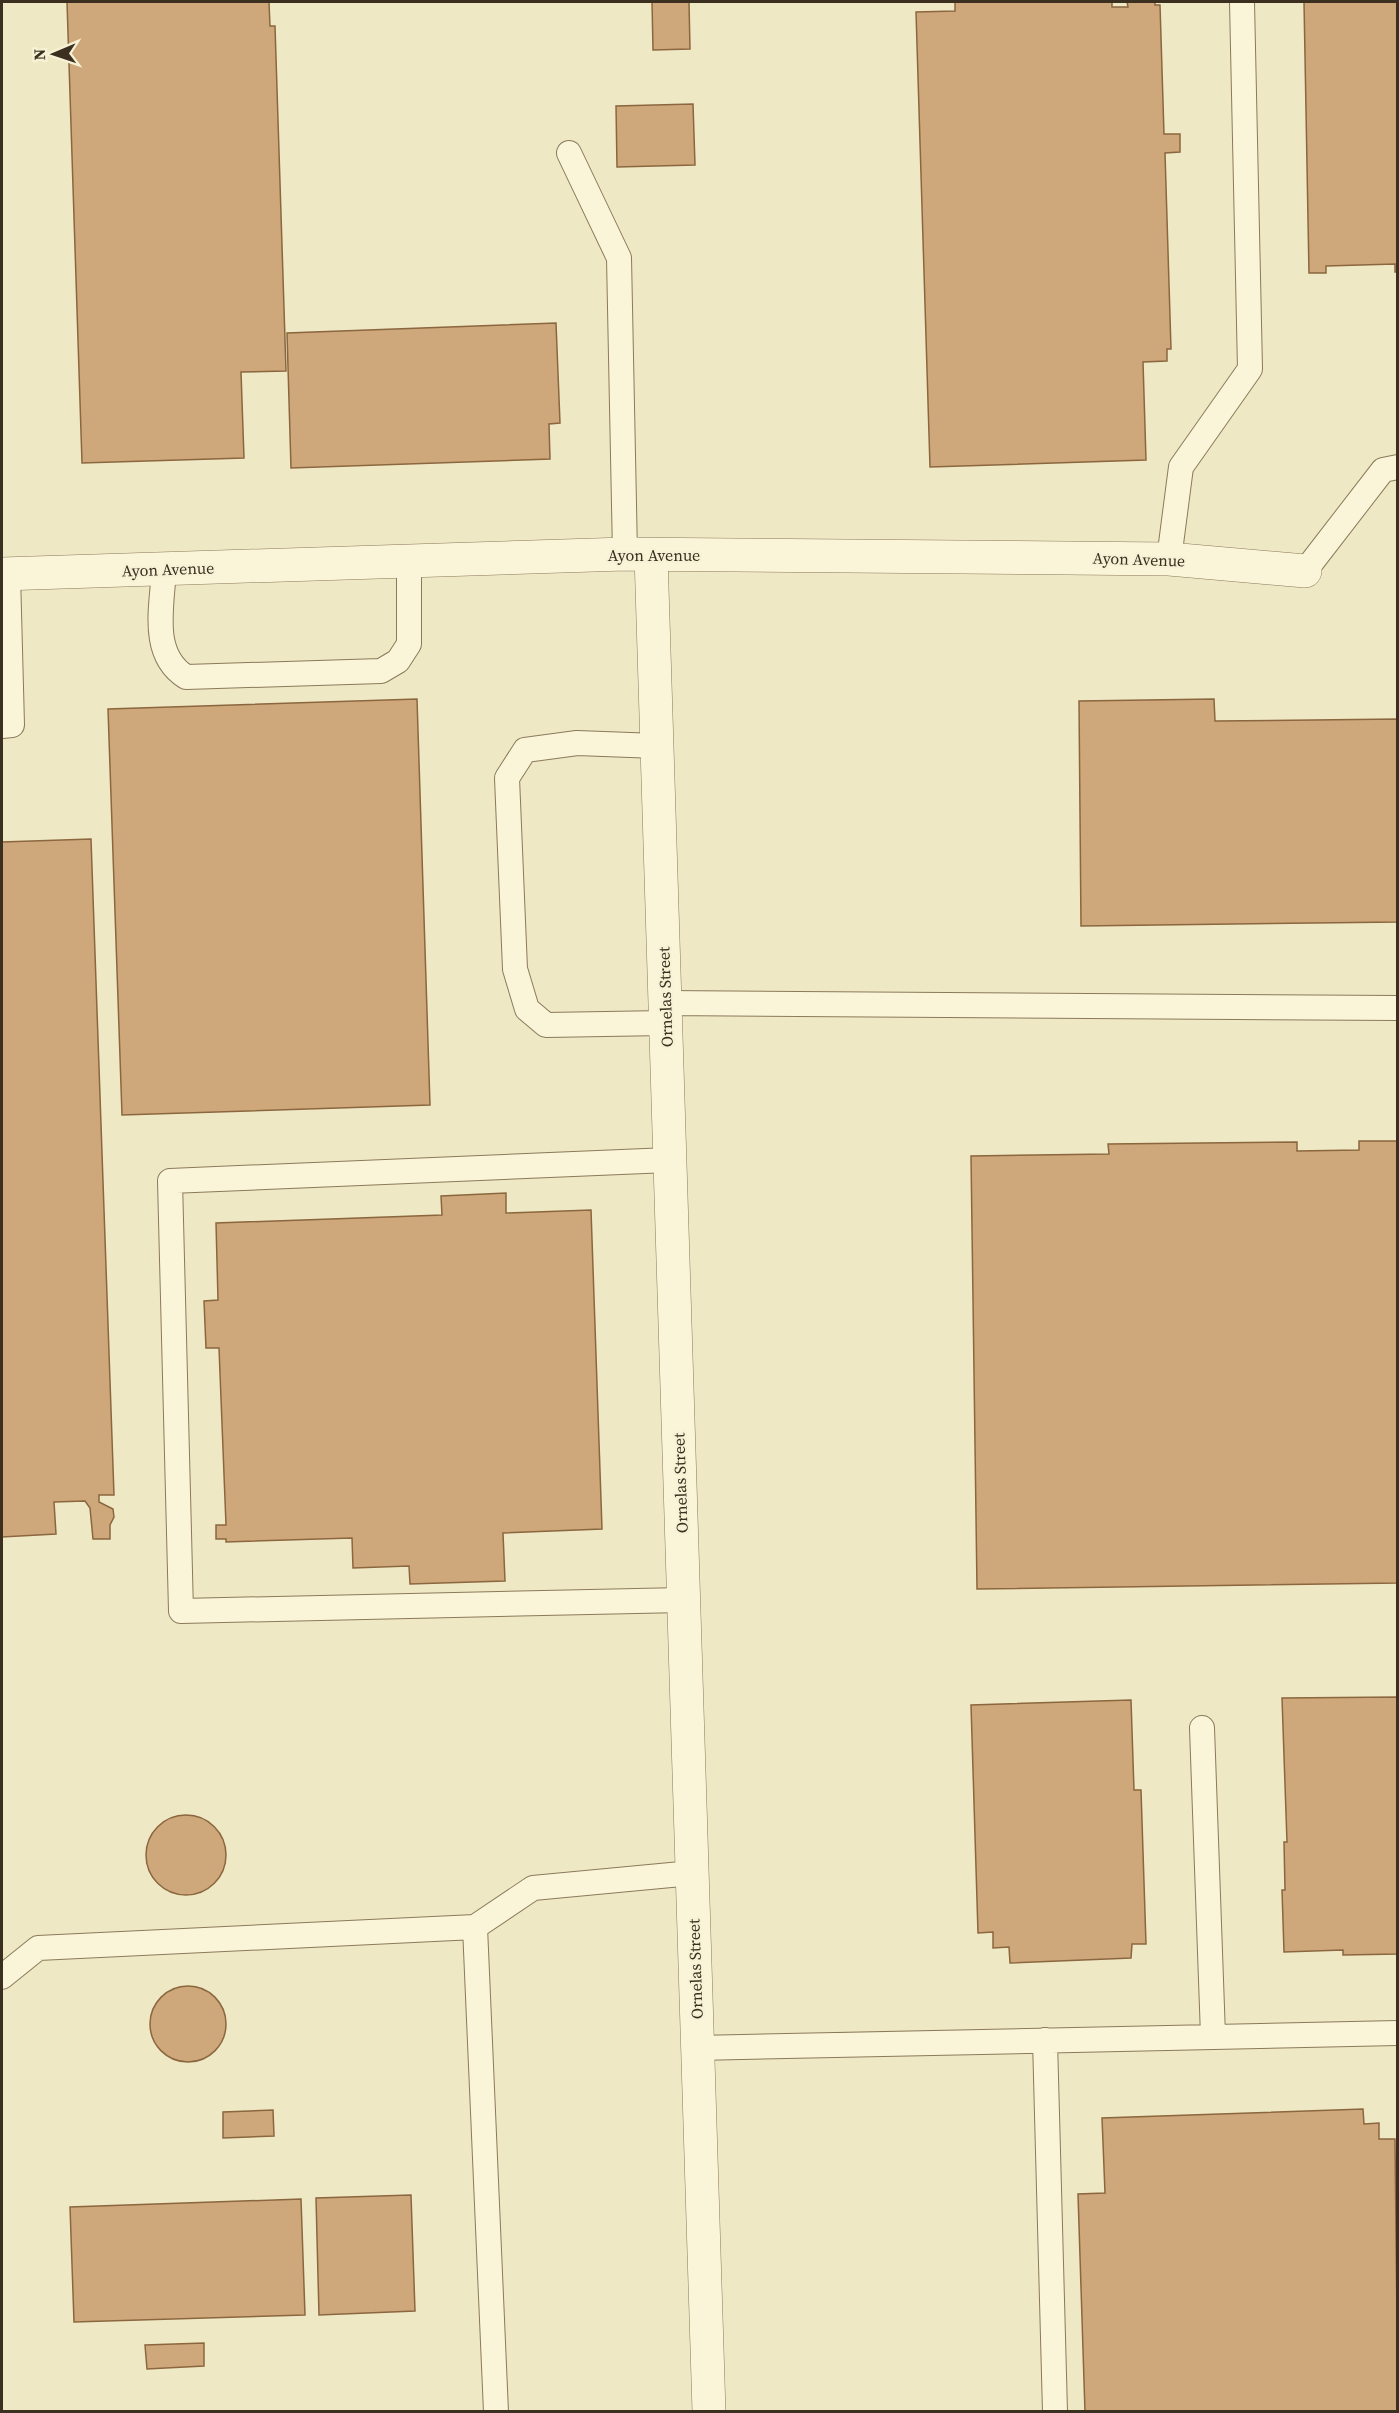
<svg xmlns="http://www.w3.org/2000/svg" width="1399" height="2413" viewBox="0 0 1399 2413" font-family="'Source Serif 4',serif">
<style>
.building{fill:#cea77a;stroke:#8b673f;stroke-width:1.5}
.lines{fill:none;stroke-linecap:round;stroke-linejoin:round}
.service-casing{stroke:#8b7a5a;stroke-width:26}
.minor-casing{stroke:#8b7a5a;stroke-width:34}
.service{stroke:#faf4d9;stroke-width:24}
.minor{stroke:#faf4d9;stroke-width:33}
.labels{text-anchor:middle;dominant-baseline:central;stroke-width:4.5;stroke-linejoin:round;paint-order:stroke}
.street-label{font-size:16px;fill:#3b301f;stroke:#f7f1d5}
</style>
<rect width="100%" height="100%" fill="#efe8c5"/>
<!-- building -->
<path class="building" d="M67,2H269L270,26H275L286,371L241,372L244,458L82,463Z
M652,2H689L690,49L653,50Z
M955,2H1112V7H1128L1127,2H1155V5H1160L1164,134H1180V152L1165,153L1171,349H1167V361L1143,362L1146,460L930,467L916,12L955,11Z
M1304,2H1398V272H1395V264L1326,266V273H1309Z
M693,104L695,165L617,167L616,106Z
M556,323L560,423L549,424L550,459L291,468L287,333Z
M417,699L430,1105L122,1115L108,709Z
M1214,699L1215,721L1398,719V922L1081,926L1079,701Z
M91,839L114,1495H99V1502L113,1509L114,1517L110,1525V1539H93L90,1508L85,1501L54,1502L56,1534L2,1537V842Z
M1359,1141H1398V1583L977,1589L971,1156L1109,1154L1108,1144L1297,1142V1151L1359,1150Z
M506,1193V1213L591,1210L602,1529L503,1533L505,1581L410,1584L409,1566L353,1568L352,1538L226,1542V1539H216V1525H226L219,1348H206L204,1301L218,1300L216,1223L442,1215L441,1196Z
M1398,1697V1954L1343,1955V1950L1284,1952L1282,1890H1285L1284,1842H1287L1282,1698Z
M1131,1700L1134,1790H1141L1146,1944H1132L1131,1958L1010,1963L1009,1947L993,1948V1932L978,1933L971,1705Z
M146 1855a40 40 0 1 1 80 0a40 40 0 1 1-80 0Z
M150 2024a38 38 0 1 1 76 0a38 38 0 1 1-76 0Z
M1363,2109L1364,2124L1379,2123V2139H1395L1398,2412H1085L1078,2194L1105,2193L1102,2118Z
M273,2110L274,2136L223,2138V2112Z
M411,2195L415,2311L319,2315L316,2198Z
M301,2199L305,2315L74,2322L70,2207Z
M204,2343V2366L147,2369L145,2345Z"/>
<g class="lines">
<defs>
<path id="service" d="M569,153L619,258L625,554
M1169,559L1181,467L1250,369L1242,2
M164,569C162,607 150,654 186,677L381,671L398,661L409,644V562
M1305,571L1383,470L1398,467
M2,726L12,725L8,574
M657,746L577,743L525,750L507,778L515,969L527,1009L546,1025L665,1023
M665,1003L1398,1008
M669,1160L170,1181L181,1611L683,1600
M1202,1728L1213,2036
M475,1927L496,2412
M2,1977L38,1948L475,1927L533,1888L692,1873
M1045,2040L1055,2412
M697,2048L1398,2033"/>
<path id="minor" d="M651,555L709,2412
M2,574L625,554L1169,559L1305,571"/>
</defs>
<!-- service casing -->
<use href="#service" class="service-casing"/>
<!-- minor casing -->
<use href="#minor" class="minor-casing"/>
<!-- service -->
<use href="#service" class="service"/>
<!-- minor -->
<use href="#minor" class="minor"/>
</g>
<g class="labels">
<!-- street labels -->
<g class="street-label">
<text x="654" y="555">Ayon Avenue</text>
<text transform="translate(1139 559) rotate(2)">Ayon Avenue</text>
<text transform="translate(168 569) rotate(-2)">Ayon Avenue</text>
<text transform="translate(665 997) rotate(-92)">Ornelas Street</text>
<text transform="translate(680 1483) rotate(-92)">Ornelas Street</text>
<text transform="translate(695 1969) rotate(-92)">Ornelas Street</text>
</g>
</g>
<!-- border -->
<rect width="1399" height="2413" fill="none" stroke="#3b301f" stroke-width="6"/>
<!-- north arrow -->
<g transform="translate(54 54) rotate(268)" stroke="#f7f1d5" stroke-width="4.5" paint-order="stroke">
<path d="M0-4.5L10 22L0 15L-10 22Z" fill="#3b301f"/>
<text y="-9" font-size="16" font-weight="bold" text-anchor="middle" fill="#3b301f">N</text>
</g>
</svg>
